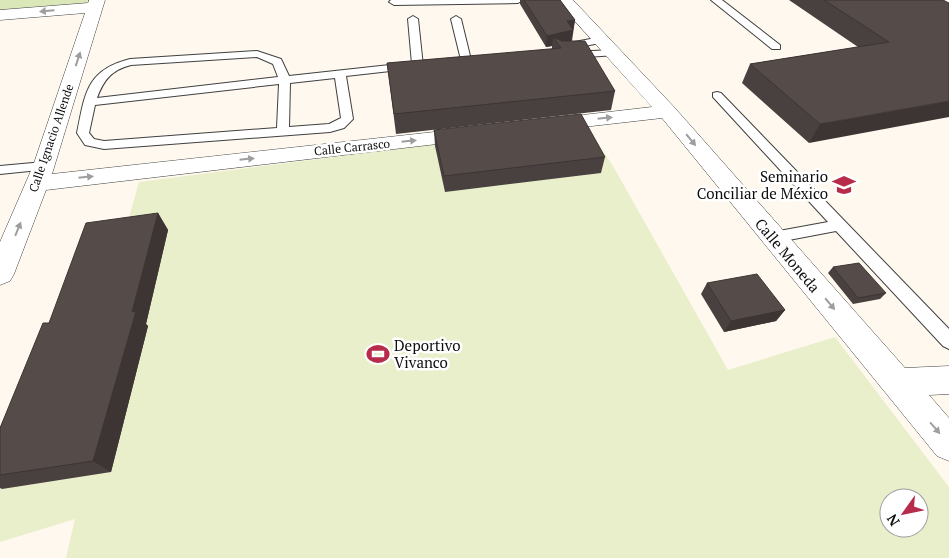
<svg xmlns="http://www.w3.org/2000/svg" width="949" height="558" viewBox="0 0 949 558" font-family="'PT Serif',serif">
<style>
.green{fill:#d9e7b9}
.pitch{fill:#e9efcb;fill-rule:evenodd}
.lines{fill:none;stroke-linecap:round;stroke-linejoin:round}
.lane-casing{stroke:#404040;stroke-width:2}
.street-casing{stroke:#404040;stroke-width:1}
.lane{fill:#fff;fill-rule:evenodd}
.street{fill:#fff;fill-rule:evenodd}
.wall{fill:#494140}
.shaded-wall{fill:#3c3534}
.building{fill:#554c4a;stroke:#3c3534}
.oneway{fill:#9e9e9e}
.labels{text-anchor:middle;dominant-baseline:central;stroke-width:5;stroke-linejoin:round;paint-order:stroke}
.far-street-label{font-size:12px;fill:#0d0d0d;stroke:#fff}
.poi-label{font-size:15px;fill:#0d0d0d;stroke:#fff;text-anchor:end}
.street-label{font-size:15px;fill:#0d0d0d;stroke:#fff}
</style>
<rect width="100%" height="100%" fill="#fef8ee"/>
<!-- green -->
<path class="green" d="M0,0H88L85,6L0,13Z"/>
<!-- pitch -->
<path class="pitch" d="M586,125L613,166L728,370L835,337L949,487V558H66L75,519L0,542V446L128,221L139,182ZM889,498H919V528H889Z"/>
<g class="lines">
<defs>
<path id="lane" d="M391,0H523L518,3L394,5L389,2Z
M711,0H722L780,45V49H772Z
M413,16L418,19L423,66L418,69L413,67L408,69L346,76L353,119L344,128L330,132L104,149L85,145L77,133C85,94 86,70 130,59L257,51L281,59L289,76L408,63L412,64L408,19ZM257,57L273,64L278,77L97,98C104,79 112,70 131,65ZM335,78L341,118L329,124L289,127L290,83ZM279,84L277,128L104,141L94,139L89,133L95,105Z
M456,16L461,19L471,60L470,62H462L461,60L451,19Z
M601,37L605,38V42L564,50L559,47L564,44Z
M612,50L616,51V55L572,58L567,55L572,52Z
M717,92L721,93L949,329V349L943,346L836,231L773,243L768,241L765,237L768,233L828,222L713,97V93Z
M44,162L51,166L49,169L0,174V166Z"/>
<path id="street" d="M89,0H105L52,174L471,128L479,129L482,134L479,139L471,140L46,190L14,274L10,281L0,285V242L33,166L85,13L0,20V10L88,3Z
M556,0H573L674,107L905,368L949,366V394L929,395L949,418V461L937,456L662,118L548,131L541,129L537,125L541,121L548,119L652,107Z
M935,0H949V8L937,3Z"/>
</defs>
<!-- lane casing -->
<use href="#lane" class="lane-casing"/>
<!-- street casing -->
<use href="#street" class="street-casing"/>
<!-- lane -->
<use href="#lane" class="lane"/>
<!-- street -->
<use href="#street" class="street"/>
</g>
<!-- wall -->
<path class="wall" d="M520,0H560L575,20L572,41L615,91L611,110L396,134L387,63L552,49V46L546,47L520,4Z
M789,0H943L809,143L742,83L750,64L858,47Z
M434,130L605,157L601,173L445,192L435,146Z
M158,213L168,230L146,324L148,326L111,472L2,489L0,488V428L49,323Z
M833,267L886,293L880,299L853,304L828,273Z
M707,283L785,310L776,321L724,332L701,294Z"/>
<!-- shaded-wall -->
<path class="shaded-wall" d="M575,20L571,41L558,44L553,37L552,46L546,47L547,36L567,21Z
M949,101V117L809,143L820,124Z
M158,213L168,230L146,324L148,326L111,472L93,461Z
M785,310L776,321L724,332L731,321Z"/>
<!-- building -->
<path class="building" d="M524,0H560L575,20L567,21L573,30L547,36Z
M824,0H943L949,3V101L820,124L750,64L889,42Z
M553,37L562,41H585L615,91L394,114L387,63L561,48Z
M581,114L605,157L444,176L434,130Z
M158,213L132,312L136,311L93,461L0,475V428L43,323H49L86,223Z
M859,263L886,293L858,298L833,267Z
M757,274L785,310L731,321L707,283Z"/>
<!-- one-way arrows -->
<defs><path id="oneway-solid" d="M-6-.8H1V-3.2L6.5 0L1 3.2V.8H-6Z" transform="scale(1.25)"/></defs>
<g class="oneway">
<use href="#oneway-solid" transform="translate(47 11) rotate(175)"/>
<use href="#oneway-solid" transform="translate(78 59) rotate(-72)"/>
<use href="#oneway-solid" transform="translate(605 118) rotate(-6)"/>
<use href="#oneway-solid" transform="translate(691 140) rotate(50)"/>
<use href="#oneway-solid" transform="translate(409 141) rotate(-6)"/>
<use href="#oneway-solid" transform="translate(247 159) rotate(-6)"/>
<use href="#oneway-solid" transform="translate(86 177) rotate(-6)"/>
<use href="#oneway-solid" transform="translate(18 229) rotate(-68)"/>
<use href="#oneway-solid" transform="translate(830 304) rotate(50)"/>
<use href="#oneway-solid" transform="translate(935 428) rotate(49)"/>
</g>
<!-- icons -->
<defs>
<symbol id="school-bare" viewBox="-9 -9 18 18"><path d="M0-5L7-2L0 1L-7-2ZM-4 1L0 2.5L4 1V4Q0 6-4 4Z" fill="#b72c4b" stroke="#fff" stroke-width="2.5" paint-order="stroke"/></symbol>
<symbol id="stadium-bare" viewBox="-9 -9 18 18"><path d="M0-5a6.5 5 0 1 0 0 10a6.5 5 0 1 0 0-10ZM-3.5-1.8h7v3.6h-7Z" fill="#b72c4b" stroke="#fff" stroke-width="2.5" paint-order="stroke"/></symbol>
</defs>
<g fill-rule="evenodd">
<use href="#school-bare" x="828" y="169" width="32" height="32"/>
<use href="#stadium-bare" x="362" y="338" width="32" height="32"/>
</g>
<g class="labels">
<!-- far-street labels -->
<g class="far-street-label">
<text transform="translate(51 138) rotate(-71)">Calle Ignacio Allende</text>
<text transform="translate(352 147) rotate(-6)">Calle Carrasco</text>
</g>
<!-- poi labels -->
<g class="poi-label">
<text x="828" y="176">Seminario<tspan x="828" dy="17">Conciliar de México</tspan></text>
<text x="394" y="345" text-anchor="start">Deportivo<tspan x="394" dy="17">Vivanco</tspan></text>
</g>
<!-- street labels -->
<g class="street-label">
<text transform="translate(788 255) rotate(50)">Calle Moneda</text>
</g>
</g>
<!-- north arrow -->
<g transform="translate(904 513) rotate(237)"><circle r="24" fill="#ffffff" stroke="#9e9e9e"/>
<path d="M0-4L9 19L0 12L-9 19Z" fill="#b72c4b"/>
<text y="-8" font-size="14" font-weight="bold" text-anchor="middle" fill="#0d0d0d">N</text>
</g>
</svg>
